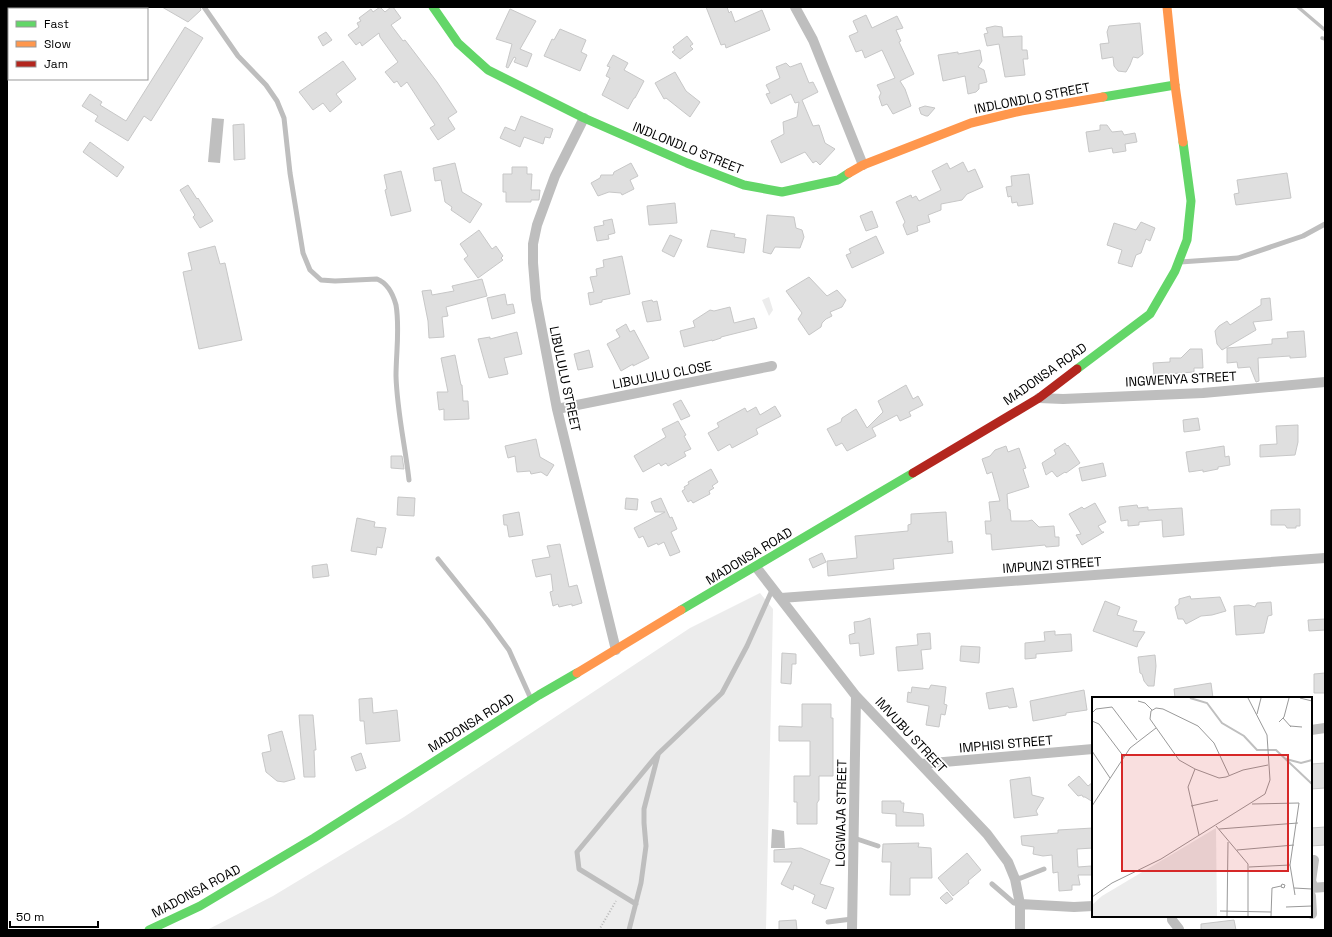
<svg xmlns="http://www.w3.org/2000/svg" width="1332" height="937" viewBox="0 0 1332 937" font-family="'Space Grotesk',sans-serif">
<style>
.green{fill:#ececec}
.water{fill:#bfbfbf}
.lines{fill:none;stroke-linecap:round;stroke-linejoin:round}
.stream{stroke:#bfbfbf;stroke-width:3.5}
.building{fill:#dfdfdf;stroke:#c7c7c7}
.path{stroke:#b9b9b9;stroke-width:2;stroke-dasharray:1 2;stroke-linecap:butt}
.lane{stroke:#bebebe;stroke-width:5}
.street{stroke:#bebebe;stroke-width:10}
.fast{stroke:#63d668;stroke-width:9}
.slow{stroke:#ff974d;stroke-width:9}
.jam{stroke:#b3261e;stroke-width:9}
.labels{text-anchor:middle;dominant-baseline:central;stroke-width:3.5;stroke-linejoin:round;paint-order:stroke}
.street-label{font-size:13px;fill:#000;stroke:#fff}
.inset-river{fill:none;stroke:#bfbfbf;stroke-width:2}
.inset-road{fill:none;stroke:#999;stroke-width:1}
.view{fill:#d62828;fill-opacity:0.15;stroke:#d62828;stroke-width:2}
.inset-edge{fill:none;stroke:#000;stroke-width:2}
</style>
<rect width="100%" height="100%" fill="#fff"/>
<!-- green -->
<path class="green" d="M769,297L773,310L769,316L762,300Z
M760,593L773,609L766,930H207L273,896L404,817L690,628Z"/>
<!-- water -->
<path class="water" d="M212,118L224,119L220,163L208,162Z
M772,829L784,831L785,848H771Z"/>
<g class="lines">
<!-- stream -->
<path class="stream" d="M1298,7L1325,30
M1322,38L1325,39"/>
</g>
<!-- building -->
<path class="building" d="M162,7H200L201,10L188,22Z
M380,7L385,12L391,7H393L401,18L391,25L403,41L405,40L437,82L457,112L448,118L455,129L438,140L430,128L435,125L407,82L401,87L397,81L394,83L385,72L398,62L380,37L379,33L362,46L360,42L356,45L348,35L359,27L357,23L361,21L359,18L371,9L373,12Z
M706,7H727L729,13L731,11L735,22L762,10L770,30L726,48L725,44L721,45Z
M510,9L536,21L520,49L532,54L527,67L514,62L516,58L514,57L508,68L506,67L512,44L496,39Z
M866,15L872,28L897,16L903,28L896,30L901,41L899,42L914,74L900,81L905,89L911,106L893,114L887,104L882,106L879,97L881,93L877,85L895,78L882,50L865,58L862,50L856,52L849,36L858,32L853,21Z
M1140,23L1143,54L1138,58L1133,57L1130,65L1126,72L1118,71L1114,66L1113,57L1102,59L1100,44L1109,43L1107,32L1109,26Z
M995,26L1002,27L1003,37L1022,36V50H1027L1028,59H1023L1025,75L1005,77L999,44L987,46L984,34L988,33L986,28Z
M185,27L203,38L151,121L144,116L128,141L95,121L98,116L82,106L90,94L102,102L100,105L126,121Z
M560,29L586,40L581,52L587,55L580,71L544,56L552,39L554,40Z
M326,32L332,40L323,46L318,37Z
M687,36L693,44L690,46L693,49L680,59L672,52L675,50L673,47Z
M980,50L982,61L978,67L984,70L987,82L979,84V89L976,92L968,94L965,76L943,81L938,55L958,52V54Z
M613,55L628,63L624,70L644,81L635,98H634L628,109L602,95L610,78L606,76L610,67L607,66Z
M343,61L356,79L336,94L342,102L330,112L323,103L313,110L299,92Z
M786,63L790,67L801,63L809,83L813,82L818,92L802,100L813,126L819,125L825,143L835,149L820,165L816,161L813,163L805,152L781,163L771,141L784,134L783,122L797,117L799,102L795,103L791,94L771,104L766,94L770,93L766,85L780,78L776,67Z
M675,72L686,91L700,102L690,117L666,98L664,99L655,83Z
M925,106L935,108L928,116H926L921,114L919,108Z
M521,116L553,129L550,138L545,137L543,144L524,137L520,147L500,138L505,127L515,131Z
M244,124L245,159L234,160L233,125Z
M1100,125H1107L1112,132L1122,131L1124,135L1135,133L1137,142L1125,144L1126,151L1113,153L1112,148L1089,152L1086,132L1100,130Z
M90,142L124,167L117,177L83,152Z
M963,162L968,172L975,169L983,187L967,194L962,200L941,204V210L928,215L930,222L917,226L918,231L907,235L903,225L905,222L896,202L911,195L912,198L916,196L919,201L941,190L932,171L947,163L950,169Z
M455,163L462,192L482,204L470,223L451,210L452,207L445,202L441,180L435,181L433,168Z
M631,163L638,176L630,180L634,189L622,195L621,193L609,192L598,196L591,183L600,178L601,175H613L614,172Z
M512,167H527V174H532L531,190H540L539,200H531V202H506V192H503V174H512Z
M401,171L411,211L391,216L385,190L387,189L384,175Z
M1287,173L1291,198L1236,205L1234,194L1239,193L1237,180Z
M1029,174L1033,204L1018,206L1017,202L1012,203L1011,196L1008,197L1006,187L1012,186L1011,176Z
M188,185L197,199L198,198L213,221L200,228L193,217L195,215L180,190Z
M675,203L677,223L649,225L647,206Z
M872,211L878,227L866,231L860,216Z
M767,215L794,217L796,228L802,230L804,237L800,248L775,247L771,254L763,252Z
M612,219L615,233L608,235L609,239L597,241L594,227L604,225L603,221Z
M1141,222L1155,228L1150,241L1146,239L1141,253L1136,255L1132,267L1118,263L1122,250L1107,245L1114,223L1136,230Z
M479,230L492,249L496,246L503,256L501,258L503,260L478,278L464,259L468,256L460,244Z
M711,230L735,234L734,237L746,239L744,253L707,247Z
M670,235L682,240L674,257L662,251Z
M876,236L884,253L852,268L846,255L851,253L849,249Z
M215,246L220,264L225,263L242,340L199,349L183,272L192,270L188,253Z
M622,256L630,294L602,300V302L590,305L588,293L594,292L590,277L597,276L596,269L604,267L603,260Z
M809,277L827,296L837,290L846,300L842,307L830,312L832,316L826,319L822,323L821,327L809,335L798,319L802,313L786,291Z
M482,279L487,296L446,307L448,316L442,317L444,337L429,338L428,321L422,291L431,290L432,295L454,291L452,286Z
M505,294L507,305L513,304L515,313L492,319L487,298Z
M1270,298L1272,320L1253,322L1256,330L1222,350L1217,344L1215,331L1219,326L1227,321L1230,325L1261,305V299Z
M652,300L653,302L657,301L661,320L647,322L642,302Z
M730,307L734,323L754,318L757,328L721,337V338L712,341V340L684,347L680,331L695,327L693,321L710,310L714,311Z
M626,324L630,332L634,330L649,358L633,366V364L621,371L607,344L620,337L616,330Z
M1304,331L1306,357L1290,358V356L1258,358L1259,381L1256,382L1250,367L1238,368L1237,362L1227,363V348L1272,344V339L1288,338L1287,332Z
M517,332L522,354L504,358L508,374L489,378L478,339L490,337V339Z
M1190,349H1202L1203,368H1194V372L1154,375L1153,363L1170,362V358H1181Z
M589,350L593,367L578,370L574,354Z
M455,355L461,385H462L463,401H468L469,419L444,420V409L439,410L437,392H448L441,358Z
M906,385L913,399L918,396L923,405L909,412L911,416L900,421L897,415L872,428L876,436L847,451L842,443L836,446L827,429L841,422L842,418L856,409L867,428L883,412L878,401Z
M681,400L690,416L681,420L673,404Z
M775,406L781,416L756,429L758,434L732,448L730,444L718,451L708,433L719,427L717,423L745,408L747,412L756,407L760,415Z
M1198,418L1200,430L1184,432L1183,420Z
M678,421L686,435L684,436L691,449L684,452L686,456L668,466L666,463L661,466L659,463L643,472L634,456L666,437L662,429Z
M1298,425V442L1295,455L1260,457V445L1277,444L1276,426Z
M536,439L540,457L554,465L547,476L541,472L531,474L530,471L517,472L515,456L508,458L505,446Z
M1065,443L1067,446L1068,445L1080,463L1066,473L1065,472L1057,477L1052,471L1046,475L1042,463L1056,454L1054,450Z
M1006,446L1008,452L1019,448L1026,468L1023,469L1029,487L1007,494L1008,509L1010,510L1011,521H1028L1032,520L1039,527L1054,526L1055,537H1059V546L1046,547L1045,545L992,550L991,534H986L985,521H991L989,502L1000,501L992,472L987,474L982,459L990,456L995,450Z
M1224,446L1225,457L1229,456L1230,465L1218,467V469L1203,472V470L1189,472L1186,452Z
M391,456H402L404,469L391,468Z
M1103,463L1106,476L1082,481L1079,468Z
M711,469L718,482L712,486L714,488L709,491L710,494L693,503L691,500L688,502L682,491L685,489L684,487L689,484L688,482Z
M398,497L415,498L414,516L397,515Z
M626,498L638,499L637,510L625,509Z
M661,498L670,518L672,517L677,529L671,532L680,552L670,556L664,542L658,545L657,543L648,547L643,536L639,538L634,528L665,512H655L651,502Z
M1095,503L1106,522L1098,526L1102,532H1104L1082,545L1076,535L1081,534L1069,514L1082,507L1084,509Z
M1137,505L1138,508L1148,507V510L1182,508L1184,535L1163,537L1162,520L1139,522V525L1128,526V520L1121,521L1119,507Z
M1300,509V526H1296V528H1287L1285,525H1271V510Z
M519,512L523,535L509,537L507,525H504L503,515Z
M946,512L948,542L952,541L953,553L893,559L894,569L828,576L827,561L857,558L855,536L908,531V525L911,524V514Z
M357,518L375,522L374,527L386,528L382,548L377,547L376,555L351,551Z
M560,544L569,587L577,585L582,603L572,606V604L559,607L558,604L553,606L550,592L553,591L551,574L536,577L532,560L550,557L547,546Z
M822,553L826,562L813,568L809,559Z
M327,564L329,576L313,578L312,566Z
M1190,596L1191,599L1220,597L1226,611L1212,615L1201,616L1186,624L1183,619H1178L1175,607L1179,604V599Z
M1105,601L1120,607L1117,615L1137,621L1133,631L1145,632L1138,643L1137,647L1093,631Z
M1271,602L1272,615L1268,616L1264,633L1236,635L1234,606L1249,605L1255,607L1257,603Z
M870,618L874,654L860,656L859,643L850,644L849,635L855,633L854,622L862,621Z
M1325,619V630L1309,631L1308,620Z
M1055,631V635L1071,634L1072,651L1036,654V658L1025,659V643L1045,641L1044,632Z
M930,633L931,649L921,650L923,669L898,671L896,647L918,645L917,634Z
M961,646L980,647L979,663L960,661Z
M782,653L796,654V664H792L791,684L781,683Z
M1155,655L1156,666L1154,686H1148L1144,681L1142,674L1140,673L1138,657Z
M1325,673V693H1314V674Z
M1211,683L1213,698H1175L1174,689Z
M931,685L946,687L944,704L947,705L945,715L941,714L939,727L926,725L929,706L907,702L908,692L911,693L912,687L929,689Z
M1013,688L1017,707L1009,708L1008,706L989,709L986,693Z
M1084,690L1087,710L1066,713V715L1033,721L1030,701Z
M372,698L373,713L397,710L400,741L366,744L364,721H360L359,699Z
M802,704H831V718H833V776H819V800L817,803V824H797V802H794V776H810V741H779V726L802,727Z
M299,715H313L316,750H314L315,777H304Z
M282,731L295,779L284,782L277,781L266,772L262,753L271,751L268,735Z
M361,753L366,768L356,771L351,757Z
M1325,763V788L1311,789V764Z
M1079,776L1088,786L1093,782V802L1085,797H1083L1082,795L1078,796L1068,785Z
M1030,777L1032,795L1044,798L1036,811L1038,815L1014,818L1010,780Z
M882,801H901V803H904L903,812L923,814L924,826H896V814L882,813Z
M1325,827V845L1311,846V828Z
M1093,828V848L1077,849L1078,867L1091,866L1092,875H1078L1080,885H1072V890L1059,891L1058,872L1053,873L1052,855L1043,856L1033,854L1034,847L1022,845L1021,836L1058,833V830Z
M919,843L918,847L931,848L932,878H910V895H890L891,862H882L883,844Z
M801,848L830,860L820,884L834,888L826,909L812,903L815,895L794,885L793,890L781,884L792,862H774V850Z
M967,853L981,870L968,881L969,883L953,896L938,878Z
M947,892L953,899L946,904L940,898Z
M796,920L797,930H779V921Z
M1234,920L1236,930H1201V924Z"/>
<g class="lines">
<!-- path -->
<path class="path" d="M599,930L616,901"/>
<!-- lane -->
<path class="lane" d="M204,7L238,56L266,85L277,101L284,118L290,173L303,253L310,270L321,280L335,281L377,279C387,283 393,294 396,305C400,328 396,353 396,376C397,411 405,445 409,480
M114,9L115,7
M1180,262L1238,258L1303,236L1325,224
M438,559L487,620L509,650L531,699
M854,838L878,846
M1015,879L1021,878L1044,869
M992,884L1014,903L1020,904
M636,904L579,869L577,852L658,754L722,693L747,646L773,588
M828,922L852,919
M629,930L641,883L646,846L644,823V809L658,755"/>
<!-- street -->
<path class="street" d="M795,7L813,40L863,165
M24,9L25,7
M7,12L9,14
M7,35L9,32
M584,118L555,176L537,225L533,244V263L536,299L557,409L616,650
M1039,398L1063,399L1203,393L1325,382
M557,409L772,366
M756,567L856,696L987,834L1008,862L1015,879L1020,904V930
M781,598L1325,558
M1311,730L1325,728
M921,764L1093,749
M1311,888L1325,887
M1314,888L1311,881L1314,860
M1311,896L1312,914
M1020,904L1074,907L1093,906
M1172,916V920L1179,929
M852,930L856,696"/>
<!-- fast -->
<path class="fast" d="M433,7L458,43L488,70L584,118L687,163L744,185L782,192L838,180L849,173
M1103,97L1175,85
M1077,369L1150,314L1175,271L1187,240L1191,201L1183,142
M681,610L913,473
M149,930L200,906L314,838L539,695L577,673"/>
<!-- slow -->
<path class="slow" d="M1167,7L1175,85L1183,142
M849,173L863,165L971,123L1021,111L1103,97
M577,673L681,610"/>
<!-- jam -->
<path class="jam" d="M913,473L1039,398L1077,369"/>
</g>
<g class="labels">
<!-- street labels -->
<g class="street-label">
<text transform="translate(1032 98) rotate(-11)">INDLONDLO STREET</text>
<text transform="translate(688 148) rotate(22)">INDLONDLO STREET</text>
<text transform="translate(1045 374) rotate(-35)">MADONSA ROAD</text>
<text transform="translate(662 375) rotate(-11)">LIBULULU CLOSE</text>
<text transform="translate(565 379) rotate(78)">LIBULULU STREET</text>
<text transform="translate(1181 379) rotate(-3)">INGWENYA STREET</text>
<text transform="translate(749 556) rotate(-31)">MADONSA ROAD</text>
<text transform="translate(1052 565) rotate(-4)">IMPUNZI STREET</text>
<text transform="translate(471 723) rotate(-32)">MADONSA ROAD</text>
<text transform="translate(911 735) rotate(47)">IMVUBU STREET</text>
<text transform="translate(1006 744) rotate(-5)">IMPHISI STREET</text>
<text transform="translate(841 813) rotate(-89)">LOGWAJA STREET</text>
<text transform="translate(196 891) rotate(-28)">MADONSA ROAD</text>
</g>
</g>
<!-- overview -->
<g transform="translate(1092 697)">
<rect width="220" height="220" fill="#fff"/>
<path d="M124,131L125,219H0V208L10,199Z" fill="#ececec"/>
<path class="inset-river" d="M98,1L115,6L130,26L152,39L165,53H184L220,87M194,62L209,66L220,63"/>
<path class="inset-road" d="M208,1L220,4M46,4L53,6L60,13M0,16L4,12L20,10L45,43M165,17L169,1M191,21L199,30M0,24L7,27L32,60M187,25L192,20L197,1M198,29L210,30M0,54L18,81M103,72L96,90L107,138M137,78L122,46L106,29L71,12L64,11L59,14L58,22L87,63L103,72L127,81L134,80L151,73L176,68M160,107L207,106L198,168L203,198M0,109L38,51L64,31M99,109L126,103M124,129L156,167V219M127,132L206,126M145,153L202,148M157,170L198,168M190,187L193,188L192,191L189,190ZM202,191L220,192M0,200L20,186L69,162L173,97L178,83L175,38L156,1M194,210L220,209M128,214L179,215M135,219L136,145M179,219L180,191L189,189"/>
<path class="view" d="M30,58H196V174H30Z"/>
<rect width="220" height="220" class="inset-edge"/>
</g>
<!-- border -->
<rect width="1332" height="937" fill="none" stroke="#000000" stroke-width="16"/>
<!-- legend -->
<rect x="8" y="8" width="140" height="72" fill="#ffffff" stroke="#999999"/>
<rect x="16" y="21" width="20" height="6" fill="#63d668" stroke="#999999"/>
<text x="44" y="28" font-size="12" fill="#000000">Fast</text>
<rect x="16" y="41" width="20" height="6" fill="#ff974d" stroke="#999999"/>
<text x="44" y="48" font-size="12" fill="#000000">Slow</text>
<rect x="16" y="61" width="20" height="6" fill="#b3261e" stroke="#999999"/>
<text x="44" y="68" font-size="12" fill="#000000">Jam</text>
<!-- scale -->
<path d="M10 921v6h88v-6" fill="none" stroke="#000000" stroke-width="2"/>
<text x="16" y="921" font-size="12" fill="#000000" stroke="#ffffff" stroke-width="3" paint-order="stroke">50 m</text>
</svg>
